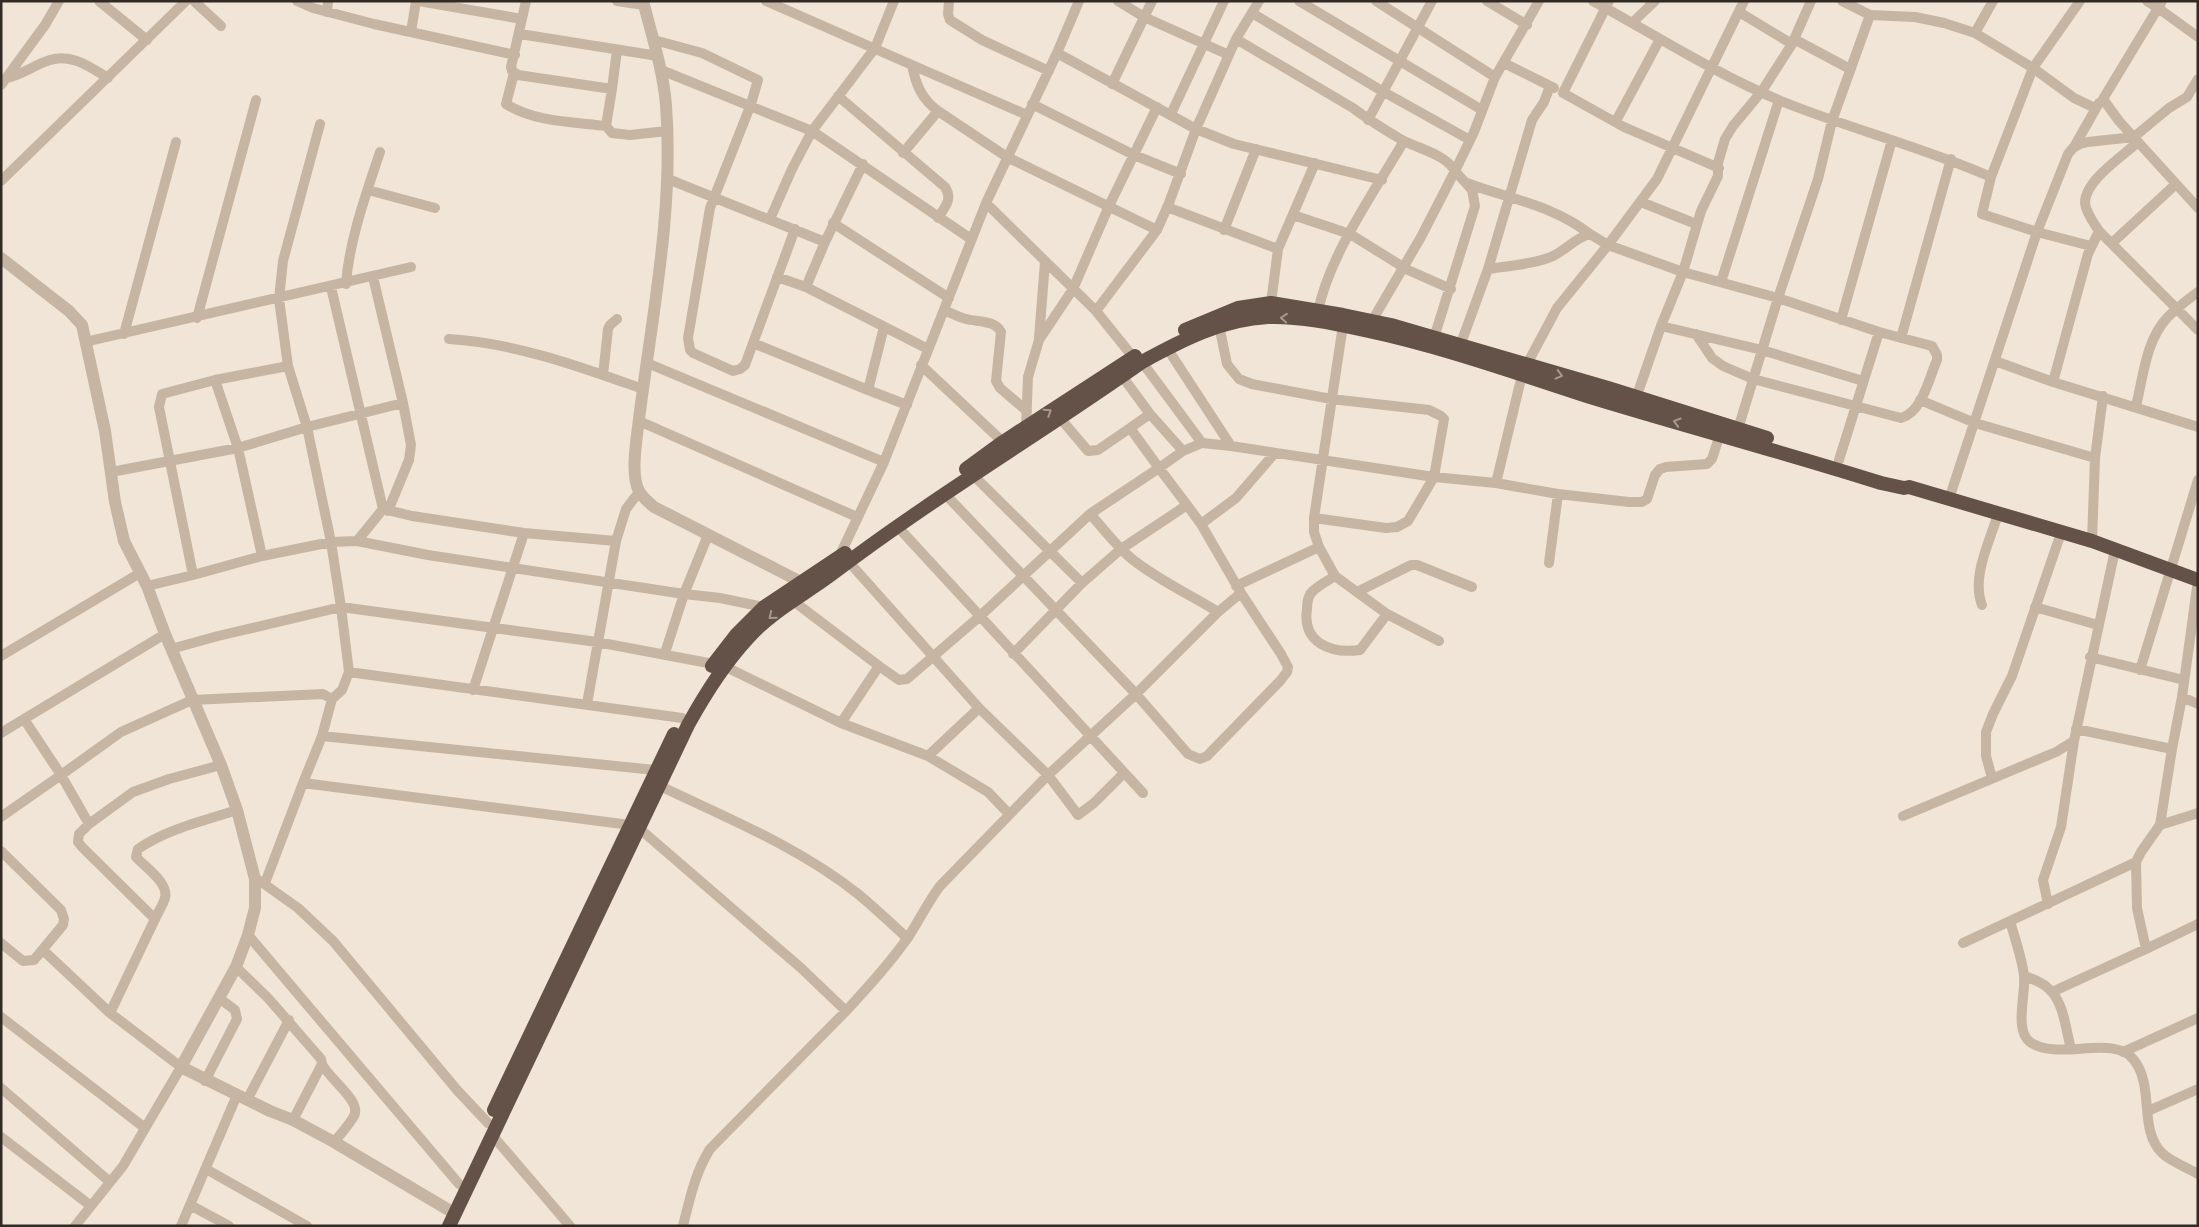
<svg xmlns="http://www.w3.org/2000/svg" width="2199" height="1227" viewBox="0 0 2199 1227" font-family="'Sofia Sans Condensed',sans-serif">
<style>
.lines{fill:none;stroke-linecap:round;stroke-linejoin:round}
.minor{stroke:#c7b5a3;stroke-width:10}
.tertiary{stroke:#c7b5a3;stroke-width:12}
.trunk{stroke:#645249;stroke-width:14}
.oneway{stroke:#a7998e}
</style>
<rect width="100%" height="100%" fill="#f0e5d6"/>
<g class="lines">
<!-- minor -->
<path class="minor" d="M99,1L147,40
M194,1L221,26
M297,1L313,8L374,24L515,55
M419,1L522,19
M526,1L511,67L512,71L518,75L612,89L617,50
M617,1L644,5
M766,1L912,65C916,86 922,99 938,111
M949,1L948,14L950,20L982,40L1049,71
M1118,1L1144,17L1229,55
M1299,1L1482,110
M1376,1L1495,77
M1487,1L1527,25
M1593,1C1655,35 1716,74 1781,101C1850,129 1923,147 1991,177
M1609,1L1563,93L1624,127L1719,168
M1842,1L1870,15L1915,17L1944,23L1975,33L2033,68L2074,98L2095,108
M2147,1L2158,8L2103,99L2119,121L2198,208
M2162,1L2158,8L2198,37
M327,12L328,1
M1739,12L1792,44
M1252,13L1382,91L1470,140
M1632,23L1655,1
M411,32L416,1
M1975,33L1993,1
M520,34L658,56
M1236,39L1353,108C1369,120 1385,130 1402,140C1419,149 1445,154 1455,171L1421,237L1372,321
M1794,39L1850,69
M654,40L702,53L758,80L751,104L710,208L688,338L690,350L693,353L733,371L740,369L745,365L795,229
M1057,53L1196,129L1236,39L1259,1
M1504,63L1554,88
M912,65L1027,115
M661,70L812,131L971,239
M514,73L506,104C534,122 573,122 606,126
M6,78C22,75 34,65 50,60C71,53 90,67 108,78
M1112,84L1152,1
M1,85L45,25L59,1
M612,89L606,126L612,133L630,135L667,131
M838,96L945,187C953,199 945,207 938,218
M1032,104L1134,155L1181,174
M1171,114L1224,1
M1368,120L1432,1
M1616,121L1660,39
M2138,142C2123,156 2085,180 2085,203C2086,213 2094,223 2099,231L2198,330
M2074,147L2099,103
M903,153L938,111L1007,157L1157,230L1096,311
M668,179L825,242
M1,181L186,1
M1467,183C1512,200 1550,204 1590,234
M368,190L435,208
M1641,202L1696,224
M986,203L1096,311L1133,357
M1167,207L1278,249
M1293,215L1350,234L1408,270L1451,289
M770,219L792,169L812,131L875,48L894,1
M833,223L949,298
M1157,230L1169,203L1196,129L1234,144L1382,180
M1224,230L1256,149
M2112,243L2176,184
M2091,246L2037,232L2068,154L2073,148L2080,144L2088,142L2134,137L2169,108L2187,97L2198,79
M1488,269L1532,120L1544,102L1550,86
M373,277L403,403L411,445L409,460L388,511
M777,277L806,287L928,349
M1721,282L1779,100
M346,284C349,241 366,194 380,152
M331,287L383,509L412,516L524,533L616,541L587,704
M806,287L825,242L863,164
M1271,303L1278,249L1315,163
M944,310C951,313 958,317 966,319C978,322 995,320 1001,332L996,381L1000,388L1027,411
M1318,311C1330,254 1374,192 1404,141
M197,318L256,100
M1841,320L1892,140
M1219,325L1227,364L1239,379L1252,384L1331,399L1429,410L1441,416L1444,419L1434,477L1408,521L1397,527L1386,528L1314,518
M1343,325L1314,518V532L1319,547L1335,576L1387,614L1439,641
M1661,326L1762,350L1863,381
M884,327L868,390L907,405
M124,334L176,142
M1696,334L1712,358L1723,366L1753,379L1901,418C1922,413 1929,378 1937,360V355L1932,346L1879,332L1778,298L1683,272L1608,245L1657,179L1744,1
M1039,338L1045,262
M1434,338L1475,206L1472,190L1455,171L1474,132L1495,77L1539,1
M1901,338L1951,159
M449,339C516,343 581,367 643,389
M85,342L411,267
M753,343L868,390
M1460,346L1488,269C1507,266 1536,264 1553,256C1567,249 1575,238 1590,234L1608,245L1557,308L1526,366
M1167,348L1231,446
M1995,361L2053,382L2198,427
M1142,362L1202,443
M647,363L884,462
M921,365L1003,442
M603,375L608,329L610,325L617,319
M1122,376L1150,414L1183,451L1202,443L1231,446L1434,477L1496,483L1558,494L1629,502H1642L1647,499L1655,475L1660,469L1666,467L1707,464L1712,459L1720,434
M215,380L238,448L262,556
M2053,382L2088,254L2099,231
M1636,398L1661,326L1683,272L1701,211L1718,176V163L1725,139L1733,126L1762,91L1792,44L1811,1
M1920,400L1975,423L2095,458
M2136,406C2143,378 2146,340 2167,318C2176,308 2187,300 2198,292
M1060,418L1088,451L1098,450L1130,428L1159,468L1183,451
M639,421L857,517
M1026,427L1028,377L1039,340L1073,289L1109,206L1157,107
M1130,428L1150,414
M1738,429L1778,298L1818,179L1832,121L1870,15
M1839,460L1879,332
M111,472L238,448L307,427L403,403
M973,475L1082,583
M1496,483L1522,375
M945,494L1136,694L1188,754L1200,759L1207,756L1280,681L1287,672L1288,667L1281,654L1241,593L1201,524
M1949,499L2037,232L1982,214L1991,177L2033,68L2080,1
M1187,505L1201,524L1236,498L1274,454
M897,526L1143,793
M708,535L684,594L720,598L764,607
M357,541L383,509
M616,541L626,509L639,492
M2092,541L2095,458L2103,396
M839,557L884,462L986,203L1057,53L1079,1
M1549,563L1558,494
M193,575L262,556L331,542L357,541L428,555L684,594L665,653
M1335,576C1327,581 1319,585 1313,591C1308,595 1307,603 1307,609C1302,643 1331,654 1360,650L1387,614
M147,586L193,575L159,407L162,394L215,380L288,366
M1236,586L1319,547
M1357,592L1411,565H1417L1472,587
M792,600L879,666L841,723
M1982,605C1971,577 1990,541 1998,514
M2035,607L2098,625
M1218,612L1241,593
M171,649L218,636L341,607L331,542L307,427L288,366L279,299L283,261L320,124
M1013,654L1082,583L1121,549L1187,505L1159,468L1090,514
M1,656L140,573
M2090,657L2184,680
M879,666L899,680L907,679L979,617L1090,514C1104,529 1116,546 1132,559C1158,580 1189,594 1218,612L1136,694L1048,775L1078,815L1094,803L1124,773
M2140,670L2198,480
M473,690L524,533
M2182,697L2198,704
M332,699L342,690L349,672
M682,718L349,672L341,607L597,642L724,666L841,723L928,756L979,708
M1,733L24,719
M2172,749L2182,697L2198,580
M928,756L988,792L1009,814
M1992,778L1986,756V732L1993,714L2012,676L2061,533
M303,783L322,736
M660,786C727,818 799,847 858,894C875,908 891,923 907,938
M1903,816L2056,752L2074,741L2115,550
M1,817L61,775L24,719L165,634
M89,824L61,775L121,732L192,700L323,694L332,699L322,736L655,770
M2160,825L2198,813
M640,829L801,968L846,1011C868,987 890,963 909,936C920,919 928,902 940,886L1048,775L979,708L848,561
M1,851L61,910L64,919L63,925L34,960L23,961L1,943
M260,881L298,908L333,941L457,1090L488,1123
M265,883L303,783L630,825
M2048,904L2043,880L2061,827L2074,741
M155,919C158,912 163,905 165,898C169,883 145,867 136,857L138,849C167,829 203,821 237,810
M2010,921C2015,939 2022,958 2024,976C2026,994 2014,1030 2030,1042C2058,1062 2114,1033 2134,1060C2155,1087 2138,1129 2162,1153C2171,1162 2187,1167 2198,1174
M248,935L459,1184
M1963,943L2136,862
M2146,949L2198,924
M44,951L110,1013L155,919L82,847L78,842L79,834L89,824L133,792L169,779L221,765
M236,967L268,998L321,1059L322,1064L293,1120
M2024,976C2033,979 2042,982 2049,989C2064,1002 2066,1031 2071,1049
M2052,992L2146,949L2137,908L2136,862L2141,852L2160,825L2172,749L2076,729
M1,1017L145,1128
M2123,1052L2198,1018
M322,1064C329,1079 362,1101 354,1116C349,1125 341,1134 334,1142
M205,1081L237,1019L235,1010L219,998
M1,1088L110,1182
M247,1100L289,1020
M2148,1111L2198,1089
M493,1136L570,1226
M1,1137L91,1206
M206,1169L307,1226
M190,1205L229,1226
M75,1226L123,1166L181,1067L110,1013
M181,1226L237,1095
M683,1226C690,1198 695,1173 710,1149L846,1011"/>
<!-- tertiary -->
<path class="tertiary" d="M643,1C652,36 663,70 666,105C674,210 652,316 639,419C637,437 630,475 639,491C642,497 648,502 654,507L801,582
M1,258L69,311L82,325L105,431L115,502L124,541L147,586L165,634L221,765L237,810L255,879V908L248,935L236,967L181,1067L270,1111L293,1120L334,1142L447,1209"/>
<!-- trunk -->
<path class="trunk" d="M1185,330L1238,308L1271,303L1343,315L1391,325L1608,388L1767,438
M966,469L1003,442L1135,356
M712,666L736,635L764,607L845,553
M494,1110L674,734
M449,1226L688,725C705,694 723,665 748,638C772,611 804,595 832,574C932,498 1040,434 1142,362C1182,340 1223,319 1268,317C1300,316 1333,323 1364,330C1440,346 1513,372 1587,396C1685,426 1783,452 1881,483L1904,488L1909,487L2092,541L2198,580"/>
</g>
<!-- one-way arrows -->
<defs><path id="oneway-chevron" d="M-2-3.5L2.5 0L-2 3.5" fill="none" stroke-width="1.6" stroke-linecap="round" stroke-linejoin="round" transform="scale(1.25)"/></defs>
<g class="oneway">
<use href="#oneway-chevron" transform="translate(1284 318) rotate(-176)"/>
<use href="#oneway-chevron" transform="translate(1559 375) rotate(15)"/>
<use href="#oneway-chevron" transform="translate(1048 412) rotate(-33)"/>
<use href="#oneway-chevron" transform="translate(1677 422) rotate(-164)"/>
<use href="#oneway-chevron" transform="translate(772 616) rotate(141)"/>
</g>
<!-- border -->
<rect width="2199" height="1227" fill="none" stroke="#322a25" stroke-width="5"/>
</svg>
